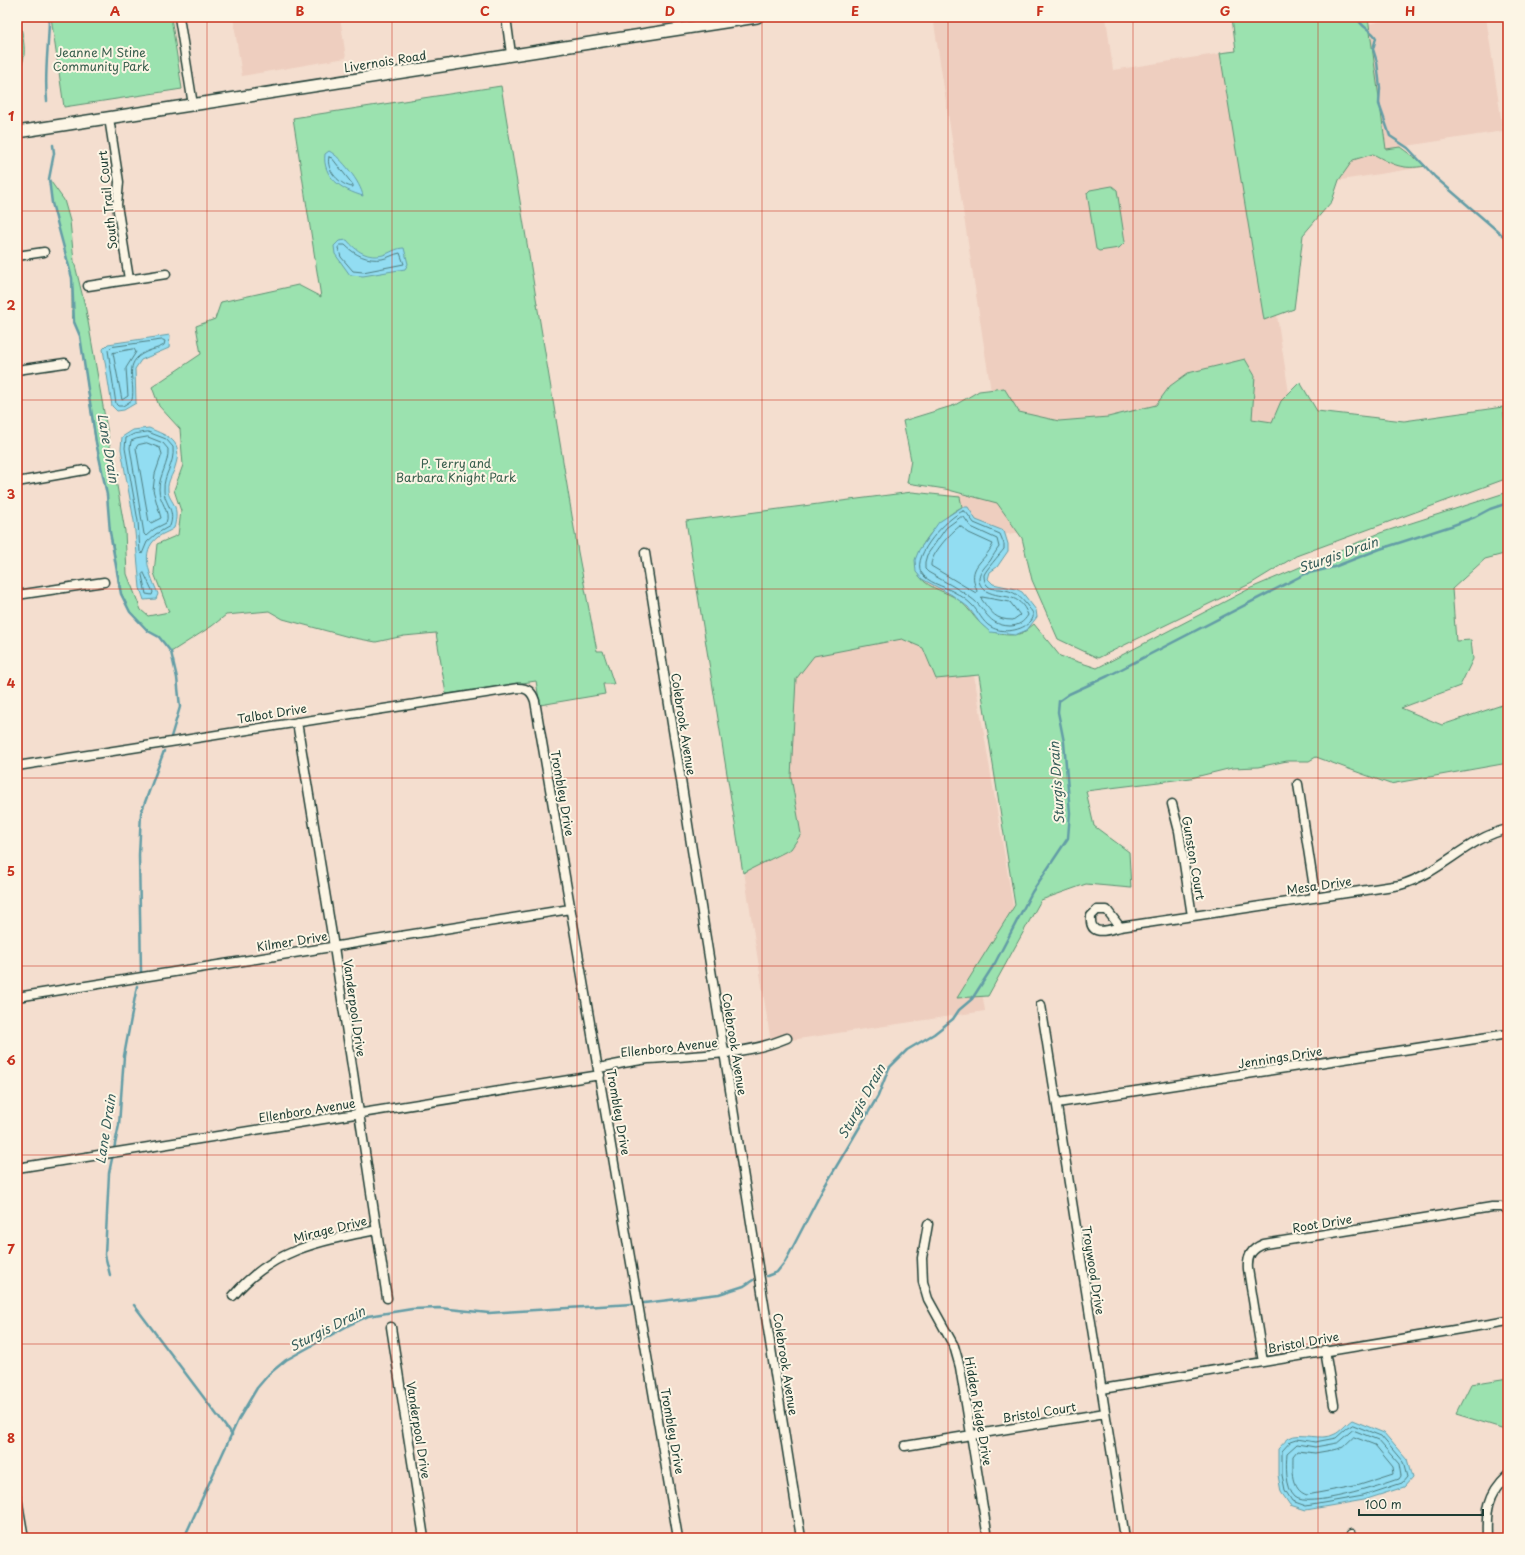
<svg xmlns="http://www.w3.org/2000/svg" width="1525" height="1555" viewBox="0 0 1525 1555" font-family="'Playpen Sans',sans-serif">
<style>
.built{fill:#eecebf}
.green{fill:#9be2af;stroke:#5d9072}
.water{fill:#92ddf2;stroke:#649da6}
.lines{fill:none;stroke-linecap:round;stroke-linejoin:round}
.shore{stroke:#4d7d80;stroke-width:1}
.stream{stroke:#649da6;stroke-width:2.5}
.minor-casing{stroke:#1f3d34;stroke-width:11}
.secondary-casing{stroke:#1f3d34;stroke-width:14}
.minor{stroke:#fcf5e5;stroke-width:8}
.secondary{stroke:#fcf5e5;stroke-width:11}
.grid{fill:none;stroke:#c8321e;stroke-width:1;stroke-opacity:0.55}
.labels{text-anchor:middle;dominant-baseline:central;stroke-width:4;stroke-linejoin:round;paint-order:stroke}
.park-label{font-size:12px;fill:#385e4d;stroke:#fcf5e5}
.street-label{font-size:12px;fill:#1f3d34;stroke:#fcf5e5}
.water-label{font-size:13px;font-style:italic;fill:#365d5a;stroke:#fcf5e5}
.neatline{fill:none;stroke:#c8321e;stroke-width:1.5}
.grid-label{font-size:13px;text-anchor:middle;font-weight:bold;fill:#c8321e}
</style>
<rect width="100%" height="100%" fill="#f4decf"/>
<filter id="ink" filterUnits="userSpaceOnUse"><feTurbulence type="fractalNoise" baseFrequency=".025" numOctaves="2"/><feDisplacementMap in="SourceGraphic" scale="8" xChannelSelector="R" yChannelSelector="G"/><feConvolveMatrix kernelMatrix="1 2 1 2 8 2 1 2 1" color-interpolation-filters="sRGB"/></filter>
<g filter="url(#ink)">
<!-- built -->
<path class="built" d="M233,17H340L346,58L242,76Z
M933,17H1106L1113,70L1236,51L1232,17L1368,24L1405,17H1486L1503,131L1400,147L1424,167L1258,193L1297,445L1508,414V460L953,542L974,675L1016,923L981,985L985,1011L771,1043L691,535L1006,488Z"/>
<!-- green -->
<path class="green" d="M17,17H19C22,35 30,57 17,73V60L21,59L17,35Z
M51,17H171L182,89L64,107Z
M1232,17H1368L1386,149L1400,147L1426,166C1401,170 1394,165 1373,154L1353,160L1339,180L1332,201L1303,235L1294,309L1264,320L1220,53L1236,51Z
M501,86L578,552L597,651H603L614,684H603L605,694L540,705L536,681L446,694L436,633L404,636L376,642L349,637L283,619L269,611L226,615L212,626L171,652L159,637L148,631L130,612L119,588L114,549L110,532L107,495L95,439L80,336L72,316V278L52,203L49,179L64,200L70,221L74,261L86,310L125,531L127,574L141,610L148,616L169,612L154,573L157,544L178,535L181,511L174,490L183,465L180,429L159,406L152,387L201,354L196,326L215,319L221,302L298,285L321,297L293,118Z
M1112,186L1117,190L1125,242L1119,248L1099,251L1096,249L1087,193L1090,190Z
M1245,359L1255,376L1252,419L1272,422L1281,401L1300,382L1317,411L1404,421L1503,407L1508,451V478L1296,556L1252,583L1098,658L1058,639L1032,580L1022,538L997,503L945,489L907,483L911,460L903,421L955,405L979,391L1004,388L1019,412L1059,421L1108,417L1156,405L1170,386L1188,373Z
M912,492L960,497L962,507C944,515 903,556 920,577C929,589 948,592 959,600C968,607 972,615 980,623C990,633 1007,638 1022,633C1026,631 1030,627 1034,624L1060,656L1097,668L1251,588L1380,533L1508,492V578L1504,554L1485,559L1452,589L1456,641L1471,640L1473,659L1460,686L1401,708L1442,725L1508,703V763L1390,784L1316,757L1309,761H1287L1258,767L1232,768L1191,778L1086,791L1094,826L1129,852L1131,888L1086,884L1041,900L988,996L957,998L1015,905L979,675L936,679L923,648L902,639L814,656L796,679L791,777L801,834L791,849L743,873L686,521Z
M1508,1378V1430L1456,1414L1471,1384Z"/>
<!-- water -->
<path class="water" d="M329,151C341,157 361,183 363,196C342,190 322,177 325,154Z
M347,240C356,251 368,259 383,255C390,253 396,248 404,248L408,264L405,269L363,276L350,275L335,254L334,246L339,241Z
M170,335L169,348L141,360L135,369L136,403L124,410L117,411L112,406L103,349L108,344Z
M149,428C169,437 184,440 175,467C173,475 167,481 168,490C168,497 173,501 175,507C177,514 176,521 174,528C169,532 163,533 158,537C138,552 151,576 158,594L156,599L144,600L140,588L134,521L121,449L122,437L133,430Z
M962,507H968L976,520L1004,531L1008,544V551L997,567L990,572L988,579L993,584L1016,589L1022,592L1036,610L1037,617L1027,630L1015,635L990,632L980,623L968,607L952,595L922,579L916,572L915,560L919,550L939,522Z
M1352,1420L1384,1433L1407,1460L1412,1478L1404,1487L1364,1500L1306,1510L1290,1505L1281,1492L1278,1475V1449C1281,1446 1285,1441 1289,1438C1300,1431 1322,1442 1335,1434C1340,1432 1346,1424 1352,1420Z"/>
<g class="lines">
<!-- shore -->
<path class="shore" d="M329,157L332,158L353,185V187C341,186 325,170 329,157Z
M341,245H345C355,255 367,261 382,259C388,258 394,254 400,253L404,264L363,272L353,271L341,257L338,248Z
M163,340L165,341L164,345C158,349 152,349 146,352C122,363 136,380 132,400L123,406H118L116,404L108,350L111,347Z
M134,349L136,352L126,368L128,396L122,400L113,353Z
M148,432L166,439L173,447C175,465 163,474 164,490C164,504 176,509 170,526L156,534L147,542L142,554L140,552L138,521L125,448L126,438L134,434Z
M148,437L163,443L168,449C169,464 159,475 159,489C159,502 171,511 166,523L154,529L146,536L144,534L130,448L131,441L136,439Z
M147,443L160,448L162,454L155,474L153,490L161,518L151,523L149,522L136,448L138,445Z
M963,511L966,512L974,523L1000,534L1004,544V549C1000,554 985,571 984,575C984,579 985,584 988,586C991,589 996,589 1000,589C1015,591 1020,596 1029,608C1033,612 1035,616 1031,621C1022,631 1003,634 991,627C982,622 979,612 972,605C967,600 960,595 954,592C944,586 927,583 921,572C912,555 948,517 963,511Z
M961,517H964L971,527L997,539L999,547C996,551 993,556 990,561C982,570 972,580 986,591C1003,600 1019,591 1028,615C1024,622 1018,626 1010,626C986,625 987,609 971,598C958,588 943,581 928,572L925,569V562L927,555L946,528Z
M960,526L969,533L993,544C984,564 966,565 977,591L976,593L931,566C930,555 951,532 960,526Z
M144,573L153,592L152,595L146,594L142,575Z
M982,597L1010,602L1020,615L1013,620C995,620 992,613 982,600Z
M1353,1425L1381,1436L1403,1462L1407,1477L1402,1483L1363,1496L1306,1506L1292,1501L1285,1490L1282,1475V1451L1291,1441L1297,1439L1315,1442L1336,1438L1346,1429Z
M1353,1430L1378,1440L1399,1464L1401,1476L1399,1479C1382,1485 1308,1509 1295,1497C1285,1488 1286,1464 1287,1453L1297,1444L1315,1447L1337,1443Z
M1354,1437L1375,1445L1393,1467L1394,1474L1360,1485L1307,1495C1291,1490 1293,1471 1293,1456L1297,1451L1315,1453L1338,1449L1344,1446Z"/>
<!-- stream -->
<path class="stream" d="M1357,17C1361,28 1371,29 1376,38L1373,49L1377,62L1380,88L1379,104L1390,136L1408,148L1435,177L1508,240
M47,101C44,73 49,45 49,17
M53,145L54,153L49,179L52,203L72,278L74,322L80,336L96,442L107,495L110,532L121,594L130,612L148,631L159,637L171,652L177,678L180,707L171,737
M141,972L139,855L141,813L164,751
M110,1275L105,1255L109,1173L119,1125L124,1056L137,986
M767,1276L777,1272L785,1262L823,1189L878,1096L889,1068L907,1050L934,1034L953,1019L959,1010L972,999L995,963L1032,892L1068,838L1070,813L1064,742L1058,712L1059,701L1069,694L1108,676L1305,574L1334,567L1380,549L1451,526L1475,517L1490,509L1508,503
M644,1303L719,1294L744,1286L753,1280
M134,1305L232,1435
M184,1538L238,1420L257,1388L269,1374L286,1360L351,1324L368,1316L412,1309L439,1308L489,1313L632,1304"/>
<defs>
<path id="minor" d="M179,17L193,105
M506,17L511,54
M109,118L119,182L117,205L129,279
M17,256L44,252
M88,286L166,274
M17,370L65,363
M17,482L85,470
M645,553L801,1538
M17,595L104,582
M297,722L334,947L387,1298
M17,766L518,688C528,688 532,692 535,701L678,1538
M1298,784L1314,888V898
M1172,804L1179,831L1192,916
M1120,927L1107,910H1097L1091,916C1089,938 1108,930 1120,927L1400,885C1441,873 1467,838 1508,829
M17,997L570,909
M1041,1005L1125,1538
M599,1068C615,1065 631,1061 648,1059C694,1055 744,1056 787,1038
M1057,1103L1508,1034
M17,1168L600,1075
M928,1224L922,1258L923,1282L928,1299L954,1346L960,1367L988,1538
M233,1296C273,1249 319,1241 377,1230
M391,1327L424,1538
M1325,1350L1334,1405
M1263,1362L1248,1269C1247,1256 1251,1249 1264,1244L1492,1207H1501L1508,1209
M1102,1389L1508,1321
M905,1446L1105,1413
M17,1498L24,1538
M1351,1534L1352,1538
M1487,1538C1486,1511 1487,1493 1508,1474"/>
<path id="secondary" d="M17,132L757,17"/>
</defs>
<!-- minor casing -->
<use href="#minor" class="minor-casing"/>
<!-- secondary casing -->
<use href="#secondary" class="secondary-casing"/>
<!-- minor -->
<use href="#minor" class="minor"/>
<!-- secondary -->
<use href="#secondary" class="secondary"/>
</g>
</g>
<!-- grid -->
<path class="grid" d="M207,17V1538M392,17V1538M577,17V1538M762,17V1538M948,17V1538M1133,17V1538M1318,17V1538M17,211H1508M17,400H1508M17,589H1508M17,778H1508M17,966H1508M17,1155H1508M17,1344H1508"/>
<g class="labels">
<!-- park labels -->
<g class="park-label">
<text x="101" y="52">Jeanne M Stine<tspan x="101" dy="14">Community Park</tspan></text>
<text x="456" y="463">P. Terry and<tspan x="456" dy="14">Barbara Knight Park</tspan></text>
</g>
<!-- street labels -->
<g class="street-label">
<text transform="translate(385 61) rotate(-9)">Livernois Road</text>
<text transform="translate(107 200) rotate(-96)">South Trail Court</text>
<text transform="translate(272 713) rotate(-9)">Talbot Drive</text>
<text transform="translate(684 724) rotate(81)">Colebrook Avenue</text>
<text transform="translate(563 793) rotate(80)">Trombley Drive</text>
<text transform="translate(1194 858) rotate(80)">Gunston Court</text>
<text transform="translate(1319 885) rotate(-8)">Mesa Drive</text>
<text transform="translate(292 941) rotate(-9)">Kilmer Drive</text>
<text transform="translate(355 1008) rotate(82)">Vanderpool Drive</text>
<text transform="translate(735 1044) rotate(81)">Colebrook Avenue</text>
<text transform="translate(669 1047) rotate(-6)">Ellenboro Avenue</text>
<text transform="translate(1280 1057) rotate(-9)">Jennings Drive</text>
<text transform="translate(307 1110) rotate(-9)">Ellenboro Avenue</text>
<text transform="translate(619 1112) rotate(80)">Trombley Drive</text>
<text transform="translate(1322 1223) rotate(-9)">Root Drive</text>
<text transform="translate(330 1229) rotate(-14)">Mirage Drive</text>
<text transform="translate(1094 1270) rotate(81)">Troywood Drive</text>
<text transform="translate(1303 1342) rotate(-10)">Bristol Drive</text>
<text transform="translate(786 1364) rotate(81)">Colebrook Avenue</text>
<text transform="translate(979 1411) rotate(80)">Hidden Ridge Drive</text>
<text transform="translate(1039 1412) rotate(-9)">Bristol Court</text>
<text transform="translate(419 1430) rotate(81)">Vanderpool Drive</text>
<text transform="translate(673 1431) rotate(80)">Trombley Drive</text>
</g>
<!-- water labels -->
<g class="water-label">
<text transform="translate(109 448) rotate(80)">Lane Drain</text>
<text transform="translate(1338 554) rotate(-19)">Sturgis Drain</text>
<text transform="translate(1056 783) rotate(-94)">Sturgis Drain</text>
<text transform="translate(861 1101) rotate(-61)">Sturgis Drain</text>
<text transform="translate(105 1129) rotate(-81)">Lane Drain</text>
<text transform="translate(327 1328) rotate(-27)">Sturgis Drain</text>
</g>
</g>
<!-- margin -->
<rect width="1525" height="1555" fill="none" stroke="#fcf5e5" stroke-width="44"/>
<!-- scale -->
<path d="M1359 1509v6h124v-6" fill="none" stroke="#1f3d34" stroke-width="2"/>
<text x="1365" y="1509" font-size="12" fill="#1f3d34" stroke="#fcf5e5" stroke-width="3" paint-order="stroke">100 m</text>
<rect x="22" y="22" width="1481" height="1511" class="neatline"/>
<g class="grid-label">
<text x="115" y="16">A</text>
<text x="300" y="16">B</text>
<text x="485" y="16">C</text>
<text x="670" y="16">D</text>
<text x="855" y="16">E</text>
<text x="1040" y="16">F</text>
<text x="1225" y="16">G</text>
<text x="1410" y="16">H</text>
<text x="11" y="121">1</text>
<text x="11" y="310">2</text>
<text x="11" y="499">3</text>
<text x="11" y="688">4</text>
<text x="11" y="876">5</text>
<text x="11" y="1065">6</text>
<text x="11" y="1254">7</text>
<text x="11" y="1443">8</text>
</g>
</svg>
